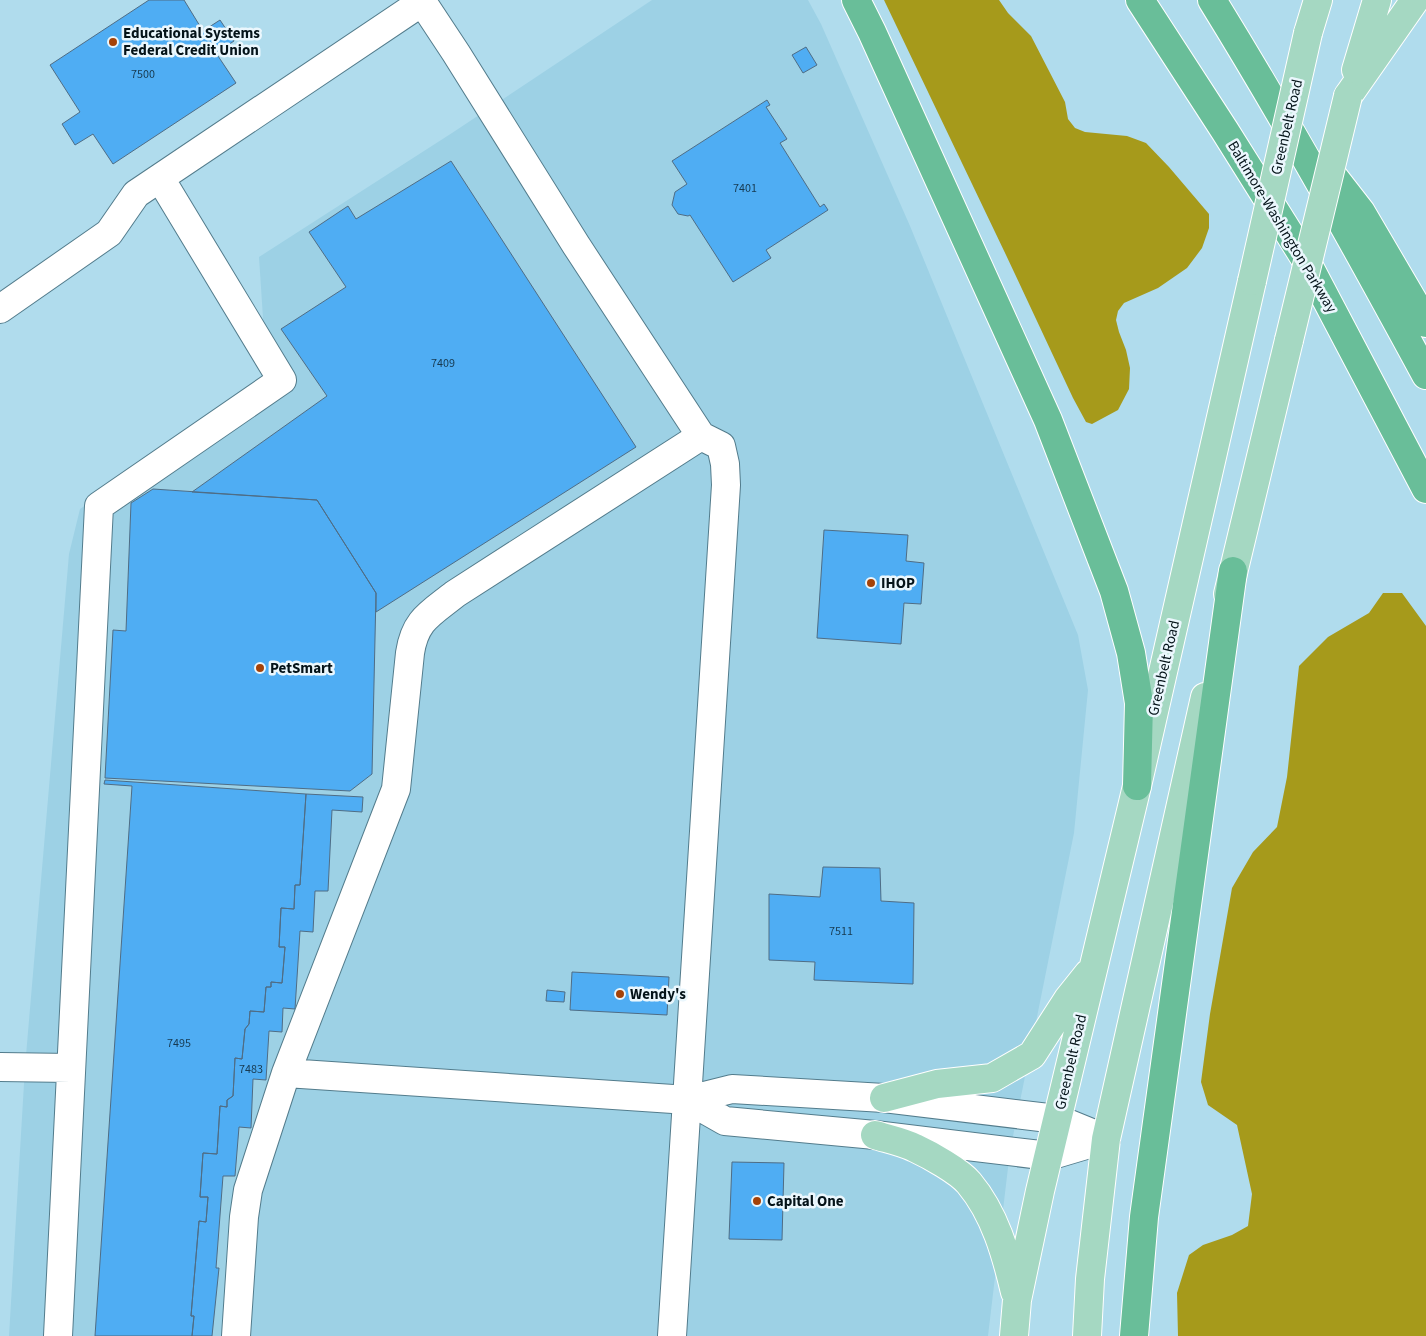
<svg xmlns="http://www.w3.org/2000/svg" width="1426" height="1336" viewBox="0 0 1426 1336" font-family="'Source Sans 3',sans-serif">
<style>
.built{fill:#9dd1e5}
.forest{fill:#a69a1b}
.building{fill:#4fadf3;stroke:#4f6d85}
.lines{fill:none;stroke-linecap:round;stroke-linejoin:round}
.minor-casing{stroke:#537c8c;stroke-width:30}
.major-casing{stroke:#fff;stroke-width:30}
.highway-casing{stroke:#fff;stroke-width:30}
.minor{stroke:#fff;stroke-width:28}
.major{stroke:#a5d8c2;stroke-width:28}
.highway{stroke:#69be99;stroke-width:28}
.major-bridge-casing{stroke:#fff;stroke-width:30;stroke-linecap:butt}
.major-bridge{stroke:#a5d8c2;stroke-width:28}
.poi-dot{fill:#a54208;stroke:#ebf7fd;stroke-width:2}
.labels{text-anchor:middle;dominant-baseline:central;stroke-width:5;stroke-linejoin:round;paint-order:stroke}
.number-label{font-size:12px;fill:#173a50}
.poi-label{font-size:15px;font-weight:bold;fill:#041319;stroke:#ebf7fd;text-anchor:start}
.street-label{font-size:15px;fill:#041319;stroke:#ebf7fd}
</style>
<rect width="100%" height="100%" fill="#b0dced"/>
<!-- built -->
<path class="built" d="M652,0H808L821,24L910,226L1078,635L1088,690L1074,833L1010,1151L988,1336H9L25,1067L69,554L80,509L267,379L259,257L452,133Z"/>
<!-- forest -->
<path class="forest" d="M884,0H999L1008,13L1031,36L1065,102L1068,119L1075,128L1085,132L1127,136L1146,143L1169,167L1209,214V228L1202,248L1187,268L1158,288L1124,303L1118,311L1116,320L1119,332L1126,350L1130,368L1129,389L1118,410L1092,424L1086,422L1073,398L1006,255Z
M1383,593H1402L1426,626V1336H1178L1177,1293L1189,1255L1203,1245L1232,1235L1248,1226L1252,1194L1237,1125L1208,1105L1201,1082L1210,1014L1232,888L1253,852L1277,827L1287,777L1299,666L1328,637L1369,613Z"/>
<!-- building -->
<path class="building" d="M149,0H184L203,31L220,20L234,41L216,53L236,83L113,164L93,134L75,145L62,124L80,112L50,65Z
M806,47L817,65L803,73L792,55Z
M767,100L770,105L766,107L787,139L780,143L820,207L824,204L828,210L766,250L771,258L733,282L690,215L688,216L678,214L672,205L675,192L687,184L672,161Z
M451,161L636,447L376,612V593L317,500L192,492L327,396L281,329L346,287L309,232L348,206L356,219Z
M153,489L317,500L376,593L372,774L350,791L105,778L113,630L126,631L131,503Z
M824,530L908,535L906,561L924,563L921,604L904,603L901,644L817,638Z
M105,780L306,794L300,885H295L294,909L281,908L279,947H285L282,983L271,982V987H266L264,1012L250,1011L249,1024L245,1029L242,1059L235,1058L233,1096L227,1100V1107L220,1106L217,1154L203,1153L200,1197H208L206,1222L199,1221L191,1316H194L192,1336H95L132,786L104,784Z
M306,794L363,797L362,812L332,810L328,891H315L313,932L300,931L295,1009L283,1008L282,1032L269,1031L266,1080L253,1079L251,1128L239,1127L235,1176H223L216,1268H219L212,1336H192L194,1316H191L199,1221L206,1222L208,1197H200L203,1153L217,1154L220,1106L227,1107V1100L233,1096L235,1058L242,1059L245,1029L249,1024L250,1011L264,1012L266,987H271V982L282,983L285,947H279L281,908L294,909L295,885H300Z
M823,867L880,868L881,901L914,903L913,984L814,980L815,962L769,960V894L820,897Z
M572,972L669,977L667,1015L570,1010Z
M547,990L565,992L564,1002L546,1001Z
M732,1162L784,1163L782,1240L729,1239Z"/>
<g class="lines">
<defs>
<path id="minor" d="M0,309L109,233L136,194L422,2
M0,1067L71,1068
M286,1073L688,1100L732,1089L884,1098L1057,1119L1106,1139
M688,1100L725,1121L875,1135L1049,1156L1106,1139
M58,1336L99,506L282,380L160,178
M236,1336L244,1217L248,1190L286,1073L396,789L410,653C415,620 430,614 455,594L701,436L576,245L456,53L421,0
M672,1336L726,485L725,464L721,446L701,436"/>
<path id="major" d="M1308,33L1318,0
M1356,70L1377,0
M1348,96L1415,0
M1228,594L1289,340
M884,1098L937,1084L992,1078L1032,1055L1068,999L1088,974
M875,1135C888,1139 903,1142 915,1148C930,1155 959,1171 969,1183C995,1214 1006,1254 1015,1292
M1014,1336L1017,1300L1040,1191L1137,786L1252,281
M1087,1336L1090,1279L1106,1139L1205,697"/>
<path id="highway" d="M856,0L872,32L1048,420L1114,591L1131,653L1139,703L1137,786
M1140,0L1225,131L1304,257L1426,489
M1212,0C1288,123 1357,248 1426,375
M1333,176L1361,212L1426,323
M1134,1336L1144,1217L1233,571"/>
</defs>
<!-- minor casing -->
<use href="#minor" class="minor-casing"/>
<!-- major casing -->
<use href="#major" class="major-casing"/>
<!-- highway casing -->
<use href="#highway" class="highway-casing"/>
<!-- minor -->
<use href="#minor" class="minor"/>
<!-- major -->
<use href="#major" class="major"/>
<!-- highway -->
<use href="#highway" class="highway"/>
<defs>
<path id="major-bridge" d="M1252,281L1308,33
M1289,340L1348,96"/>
</defs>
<!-- major-bridge casing -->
<use href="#major-bridge" class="major-bridge-casing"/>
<!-- major-bridge -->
<use href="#major-bridge" class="major-bridge"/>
</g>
<!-- markers -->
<g class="poi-dot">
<circle cx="113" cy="42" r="5"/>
<circle cx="871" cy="583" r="5"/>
<circle cx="260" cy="668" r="5"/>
<circle cx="620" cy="994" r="5"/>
<circle cx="757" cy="1201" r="5"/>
</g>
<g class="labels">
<!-- number labels -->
<g class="number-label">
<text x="143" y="74">7500</text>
<text x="745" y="188">7401</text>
<text x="443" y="363">7409</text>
<text x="841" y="931">7511</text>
<text x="179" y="1043">7495</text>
<text x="251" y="1069">7483</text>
</g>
<!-- poi labels -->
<g class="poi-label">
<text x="123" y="33">Educational Systems<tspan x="123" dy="17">Federal Credit Union</tspan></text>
<text x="881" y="583">IHOP</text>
<text x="270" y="668">PetSmart</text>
<text x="630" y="994">Wendy's</text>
<text x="767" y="1201">Capital One</text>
</g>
<!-- street labels -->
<g class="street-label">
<text transform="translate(1287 127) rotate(-77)">Greenbelt Road</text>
<text transform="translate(1282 227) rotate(59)">Baltimore-Washington Parkway</text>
<text transform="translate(1164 668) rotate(-77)">Greenbelt Road</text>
<text transform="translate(1071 1062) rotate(-77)">Greenbelt Road</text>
</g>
</g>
</svg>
